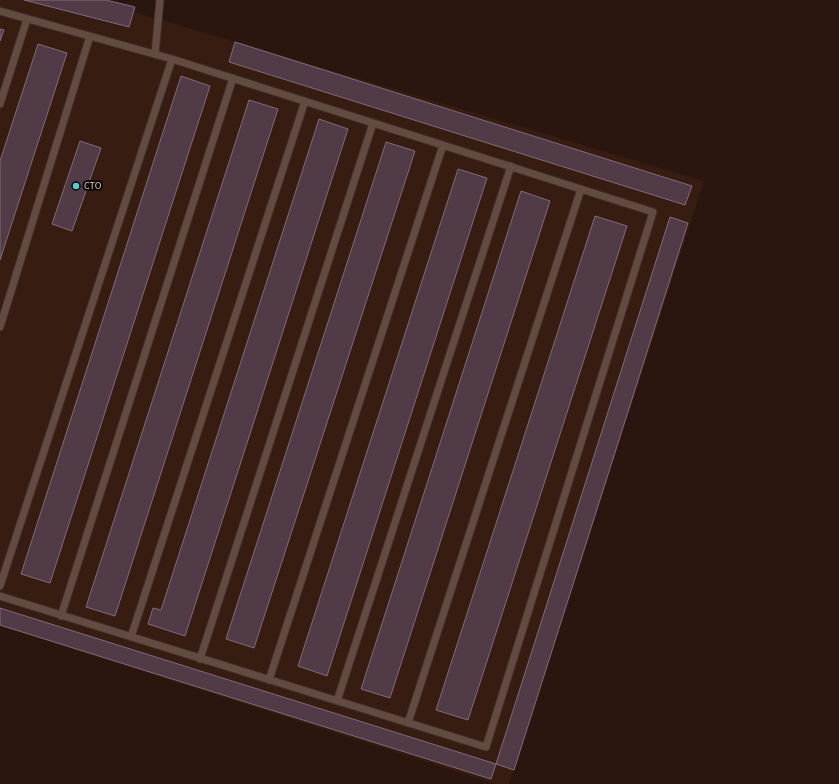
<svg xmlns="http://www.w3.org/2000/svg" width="839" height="784" viewBox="0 0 839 784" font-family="'Source Sans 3',sans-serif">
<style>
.built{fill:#371c11}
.building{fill:#503b47;stroke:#836b79}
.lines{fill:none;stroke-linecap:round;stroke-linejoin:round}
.lane-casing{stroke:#3f302c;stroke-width:9}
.lane{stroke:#634b41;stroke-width:7}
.poi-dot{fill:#52cdd0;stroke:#0c0503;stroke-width:1.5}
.labels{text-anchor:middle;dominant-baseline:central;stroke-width:4;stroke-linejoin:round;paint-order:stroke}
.poi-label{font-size:10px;fill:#ded0ca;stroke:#0c0503;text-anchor:start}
</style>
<rect width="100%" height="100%" fill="#2a160e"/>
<!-- built -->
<path class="built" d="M0,0H94L704,181L509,784H496L0,626Z"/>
<!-- building -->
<path class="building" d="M24,0H106L135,7L129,27Z
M0,29L4,30L0,41Z
M235,42L692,186L685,205L229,62Z
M38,44L67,53L0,260V161Z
M181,76L210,86L50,583L21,574Z
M249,100L278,109L115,616L86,607Z
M319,119L348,129L185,636L148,624L153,608L161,610Z
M80,141L101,148L72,231L52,224Z
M386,142L415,151L254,648L226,639Z
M458,169L487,178L327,676L298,666Z
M521,191L550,201L390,698L361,689Z
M595,216L627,226L468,720L436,710Z
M670,217L688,223L514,770L496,764Z
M0,608L496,764L491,779L0,625Z"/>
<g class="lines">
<defs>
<path id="lane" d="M0,11L172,59L653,212L486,747L0,596
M155,54L160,0
M0,104L27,19
M0,327L90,36
M0,586L172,59
M61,616L233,78
M131,637L305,101
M200,659L373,123
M269,680L443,145
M337,701L511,166
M408,723L581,189"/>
</defs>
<!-- lane casing -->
<use href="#lane" class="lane-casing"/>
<!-- lane -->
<use href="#lane" class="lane"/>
</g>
<!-- markers -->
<circle class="poi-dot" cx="76" cy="186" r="4"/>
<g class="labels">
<!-- poi labels -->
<g class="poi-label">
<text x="84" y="186">СТО</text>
</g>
</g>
</svg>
